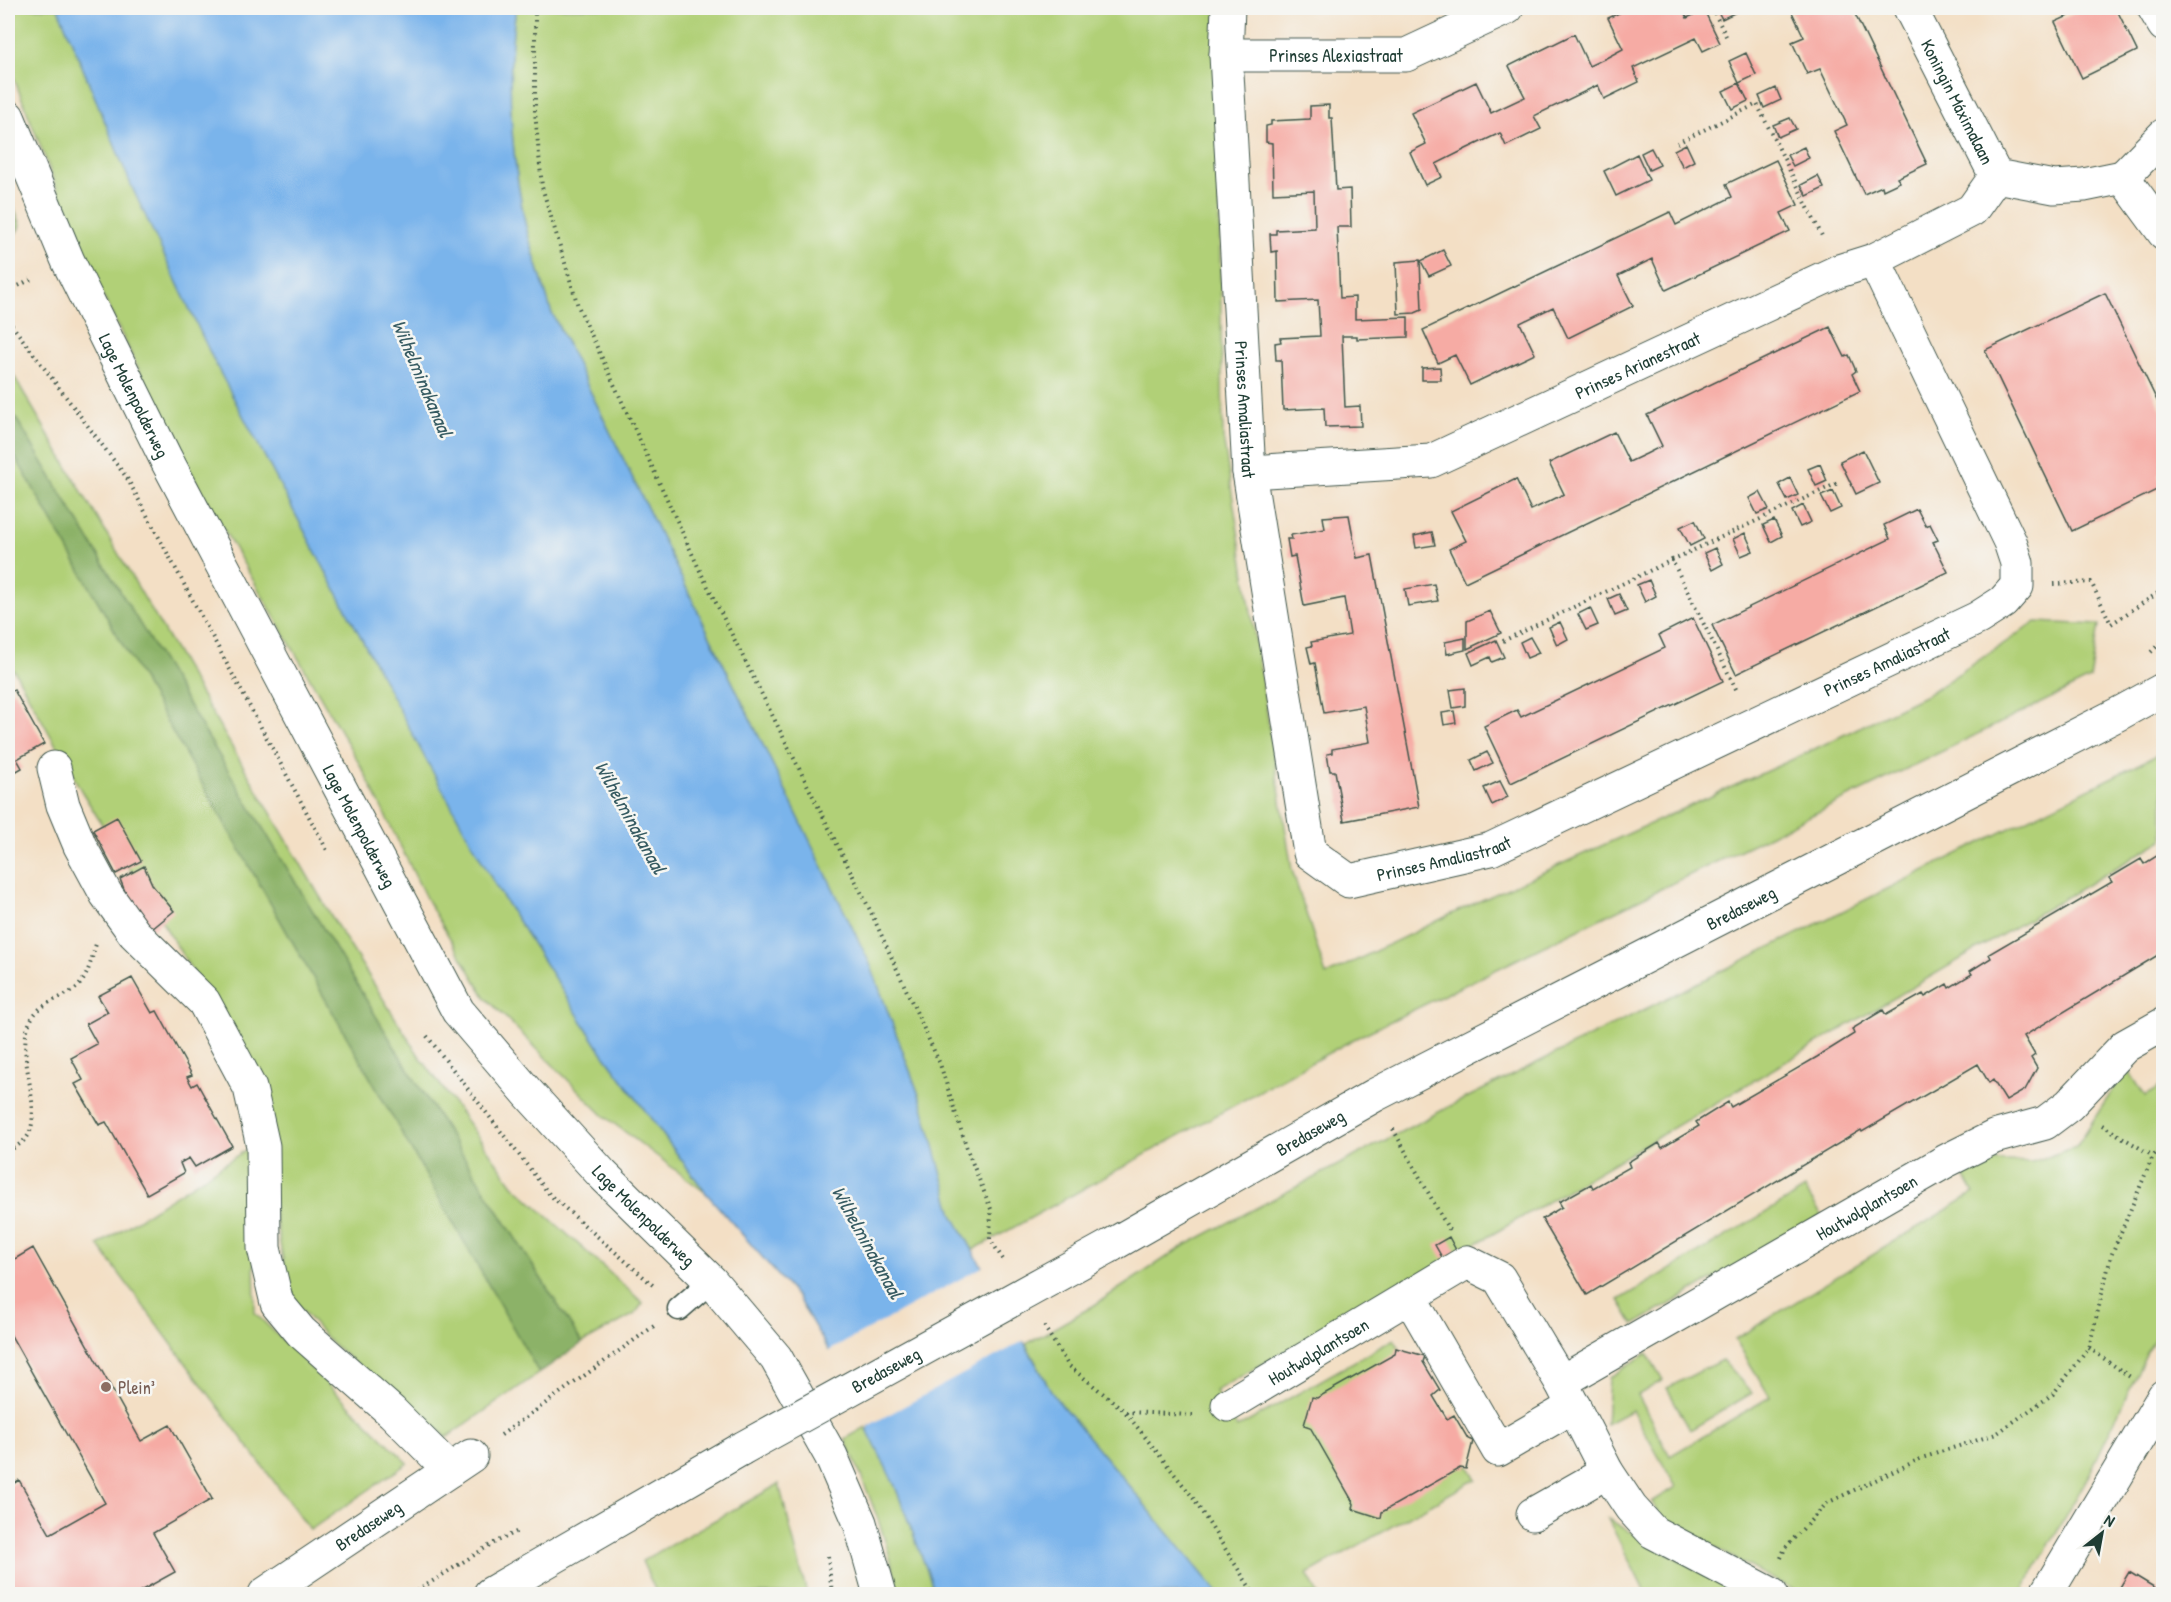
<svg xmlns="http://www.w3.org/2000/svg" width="2171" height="1602" viewBox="0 0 2171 1602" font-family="'Patrick Hand',sans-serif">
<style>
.green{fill:#b1d077;stroke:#688656;stroke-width:1.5}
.forest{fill:#8cb268;stroke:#56784e;stroke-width:1.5}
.water{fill:#7ab4eb;stroke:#4c7890;stroke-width:1.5}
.pier{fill:#f3dfc5}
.building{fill:#f6aba4}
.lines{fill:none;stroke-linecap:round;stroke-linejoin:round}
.service-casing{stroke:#3f554a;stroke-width:25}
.minor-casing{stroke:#3f554a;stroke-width:35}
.tertiary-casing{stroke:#3f554a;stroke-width:35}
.path{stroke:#3f554a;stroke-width:4;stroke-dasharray:1.5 4.5;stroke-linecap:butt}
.service{stroke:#fff;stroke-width:22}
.minor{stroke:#fff;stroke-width:33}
.tertiary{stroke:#fff;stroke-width:33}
.tertiary-bridge-casing{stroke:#3f554a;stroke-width:35;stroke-linecap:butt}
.tertiary-bridge{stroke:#fff;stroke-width:33}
.education-dot{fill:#8d6e63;stroke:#f6f6f2;stroke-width:2}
.labels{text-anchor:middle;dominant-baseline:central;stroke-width:5;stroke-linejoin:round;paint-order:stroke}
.street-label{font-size:18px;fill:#1f3d34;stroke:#f6f6f2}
.education-label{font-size:18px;fill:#785e54;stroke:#f6f6f2;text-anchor:start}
.water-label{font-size:20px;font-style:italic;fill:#365b62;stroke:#f6f6f2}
</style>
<rect width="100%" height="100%" fill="#f6f6f2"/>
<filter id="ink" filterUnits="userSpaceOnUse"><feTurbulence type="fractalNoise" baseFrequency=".0167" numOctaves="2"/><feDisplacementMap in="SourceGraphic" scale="12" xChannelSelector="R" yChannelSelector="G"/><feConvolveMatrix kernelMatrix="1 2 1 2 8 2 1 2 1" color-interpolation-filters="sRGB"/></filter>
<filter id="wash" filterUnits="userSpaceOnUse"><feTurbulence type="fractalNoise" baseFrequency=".008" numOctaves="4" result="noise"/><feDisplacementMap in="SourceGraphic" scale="24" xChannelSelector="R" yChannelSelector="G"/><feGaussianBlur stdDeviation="1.35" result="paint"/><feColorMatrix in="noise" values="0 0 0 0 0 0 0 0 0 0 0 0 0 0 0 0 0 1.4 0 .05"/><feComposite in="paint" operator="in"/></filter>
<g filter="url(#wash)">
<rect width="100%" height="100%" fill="#f3dfc5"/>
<!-- green -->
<path class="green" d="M8,8H58L132,187L215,363L423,754L497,888L599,1048L706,1193L604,1116L486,998L428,902L363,770L179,452L83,255L8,63Z
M516,8H1216L1223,437L1292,870L1326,975L1462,909L1800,756L1928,694L2036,622L2099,625L2090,679L1352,1040L973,1250L953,1215L922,1103L870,964L551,311C543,282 532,252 525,222C511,153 505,78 516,8Z
M8,366L336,924L418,1054L513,1185L643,1303L635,1314L582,1343L406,1066L8,405Z
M8,444L539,1373L447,1437L331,1343L290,1296L244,1055L82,792L14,670L8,673Z
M2163,752V840L1498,1231L1215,1391L1237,1428L1394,1339L1476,1479L1307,1574L1318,1594H1219L1054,1396L1026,1344L1093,1306L1182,1247L1456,1103Z
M2127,1068L2145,1096L2163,1085V1324L2147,1352L2089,1475L2021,1594H1801L1665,1521L1652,1502L1676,1487L1632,1410L1606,1424L1609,1378L1647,1353L1663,1380L1638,1395L1670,1456L1770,1397L1735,1339L1974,1193L1960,1169L1976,1160L2032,1162L2076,1147Z
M252,1146L255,1313L408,1463L310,1530L98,1245Z
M1805,1189L1822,1216L1634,1325L1619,1300Z
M1722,1360L1752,1393L1690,1430L1667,1388Z
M866,1427L895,1486L936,1594H899C888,1540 868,1489 845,1439Z
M779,1484L807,1594H657L642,1561Z
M1608,1519L1739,1594H1646Z"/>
<!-- forest -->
<path class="forest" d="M8,193L21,225L8,246V192Z
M8,405L406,1066L582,1343L539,1373L8,444Z"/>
<!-- water -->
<path class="water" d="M58,8H516C505,78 511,153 525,223C532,252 543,282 551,311L870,964L922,1103L953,1215L1054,1396L1219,1594H936L895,1486L868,1431L870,1419L797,1297L706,1193L599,1048L497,888L423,754L215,363L132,187Z"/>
<!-- pier -->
<path class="pier" d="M986,1265L1027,1339L866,1427L867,1420L825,1353Z"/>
<g id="blocks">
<!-- building -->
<path class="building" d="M1630,8H1682L1687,18L1704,10L1720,43L1703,51L1696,38L1633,68L1639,82L1604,99L1598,85L1534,116L1541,129L1506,146L1500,133L1468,148L1436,164L1442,177L1425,185L1410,152L1426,144L1411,113L1476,82L1491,113L1525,97L1509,66L1574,34L1589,66L1606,58L1623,49L1608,18Z
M1716,8H1737L1738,11L1722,19Z
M1790,8H1852L1927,164L1897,178L1900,182L1883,190L1882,186L1864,194L1834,131L1847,125L1833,96L1820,69L1807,74L1792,42L1804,37Z
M2086,8H2116L2137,51L2082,78L2055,22Z
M1746,53L1756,75L1739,83L1729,61Z
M1739,83L1748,101L1732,109L1723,91Z
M1776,88L1781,100L1764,108L1759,96Z
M1329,105V118H1332L1336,190L1350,189L1351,227H1337L1340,298L1355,297V319L1408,317V337L1357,339V336H1342L1345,407L1360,406L1361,426L1325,427L1324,408L1283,410L1281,360H1276L1275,343L1281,342L1280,338L1320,336L1318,300L1278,302L1277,251L1271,252L1270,234H1276V230L1315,228L1314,191L1273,193L1272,143L1266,142V126L1271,125V121L1310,119V106Z
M1790,118L1796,129L1778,137L1773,125Z
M1686,144L1694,161L1683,167L1674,150Z
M1804,147L1809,158L1793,166L1787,155Z
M1651,148L1660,165L1649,170L1641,153Z
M1637,154L1649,180L1616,196L1604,171Z
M1776,160L1798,205L1781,213L1790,231L1666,290L1652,259L1618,276L1633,306L1568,338L1553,307L1520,323L1535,354L1470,385L1455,355L1438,363L1423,330L1670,212L1676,225L1732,197L1726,184Z
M1818,176L1824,188L1807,196L1801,185Z
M1443,250L1451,266L1429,276L1421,261Z
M1420,260L1422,310L1415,313L1398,314L1396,262Z
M2105,293L2163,413V472L2158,475L2163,487L2072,531L1985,350Z
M1830,327L1845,357L1849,355L1856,371L1852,374L1860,391L1465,582L1449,549L1466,541L1451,511L1516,479L1531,510L1548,502L1564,494L1549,463L1614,432L1629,462L1646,454L1662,446L1647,415Z
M1440,367L1441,380H1422V368Z
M1863,450L1879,483L1856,494L1840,461Z
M1820,464L1827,481L1816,486L1808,469Z
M1790,478L1798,495L1787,500L1779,484Z
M1833,491L1841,508L1830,513L1821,496Z
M1760,492L1769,509L1757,514L1749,498Z
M1803,505L1811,522L1800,527L1792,511Z
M1917,509L1926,526L1930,524L1938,540L1933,542L1948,572L1736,674L1712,625L1890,539L1884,525Z
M1349,515L1357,558L1372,555L1419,807L1344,821L1335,771H1330L1327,754L1332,753V749L1370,742L1364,706L1324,713L1315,663L1311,664L1307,647L1312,646L1311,642L1350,635L1344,598L1304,606L1295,556L1290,557L1287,539H1292L1291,535L1325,529L1323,517Z
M1695,520L1704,539L1690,546L1680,527Z
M1774,520L1782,536L1771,542L1763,525Z
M1432,532L1435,545L1416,548L1414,536Z
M1745,533L1753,551L1741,556L1733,539Z
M1715,548L1723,564L1712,570L1704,553Z
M1649,580L1656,596L1645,602L1637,585Z
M1434,584L1438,601L1408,606L1405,589Z
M1619,594L1627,611L1615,616L1608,599Z
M1590,608L1598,625L1586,630L1578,614Z
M1490,611L1501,633L1467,649V621Z
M1693,618L1723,681L1511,783L1484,726L1517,710L1521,717L1665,648L1659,635Z
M1560,622L1568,639L1557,645L1549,627Z
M1530,637L1539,653L1527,658L1520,642Z
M1465,638V650L1447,654L1445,642Z
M1496,640L1504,657L1492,662L1490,657L1473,665L1468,653Z
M1465,688V706L1453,708L1450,690Z
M14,690L44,744L17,759L22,768L8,776V694Z
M1454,711L1456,723L1444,725L1442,713Z
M1487,752L1493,763L1476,771L1471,760Z
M1500,781L1508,797L1492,805L1484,788Z
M117,817L141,861L116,874L93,830Z
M2163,852V952L2024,1036L2035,1055L2031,1058L2037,1068L2025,1090L2006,1101L1993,1080L1989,1083L1978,1064L1862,1132L1861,1130L1587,1295L1542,1219L1562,1207L1559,1202L1591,1184L1593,1188L1630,1167L1628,1162L1659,1143L1662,1148L1699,1126L1696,1122L1728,1102L1731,1107L1817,1057L1854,1034L1852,1029L1883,1010L1886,1015L1923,994L1925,997L1947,984L1949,988L1972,974L1970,971L1991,958L1989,954L2112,882L2109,878L2141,859L2144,864Z
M144,866L153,886L174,911L152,929L131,903L130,904L120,879Z
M132,978L152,1013L157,1011L192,1075L187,1077L192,1086L197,1083L232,1146L195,1167L189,1158L180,1163L184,1173L147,1194L106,1122L99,1125L75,1084L83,1080L71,1058L97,1044L86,1024L108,1012L98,996Z
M1449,1237L1457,1252L1443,1259L1435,1245Z
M33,1248L141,1441L170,1425L212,1499L153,1533L175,1572L135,1594H8V1487L19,1480L50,1534L105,1503L8,1330V1263Z
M1396,1348L1425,1356L1423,1362L1440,1390L1433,1396L1447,1419L1454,1415L1468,1439L1473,1441L1466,1469L1460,1468L1382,1512L1381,1518L1353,1509L1354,1504L1310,1427L1304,1425L1312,1397L1317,1398L1395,1354Z
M2129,1572L2162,1592L2160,1594H2129L2119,1589Z"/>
</g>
</g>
<g filter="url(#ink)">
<use href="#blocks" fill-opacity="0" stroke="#3f554a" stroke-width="1.5"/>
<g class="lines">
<defs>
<path id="service" d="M679,1309L711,1281"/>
<g id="minor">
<path id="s1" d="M1228,8L1226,55L1249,472L1310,853L1349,881L1491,849L1978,618L2003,602L2017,586V563L2010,542L1874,260"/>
<path id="s2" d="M1910,8L1996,176L2054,187L2084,185L2123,177"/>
<path d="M2154,8L2164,25"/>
<path id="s3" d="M1226,55H1406L1507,8"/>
<path d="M2123,177L2164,233"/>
<path d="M2123,177L2164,135"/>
<path id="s4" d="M1249,472L1431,461L1839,271L1874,260L1972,210L1996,176"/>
<path d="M54,768L63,805L80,846L106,894L134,933L204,1002L250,1088L263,1146L264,1248L277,1303L301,1332L392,1412L450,1470"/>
<path d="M1409,1296L1498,1450L1574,1406"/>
<path id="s5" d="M1561,1382L1946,1161L1994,1137L2045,1123L2069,1105L2125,1046L2164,1024"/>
<path id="s6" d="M1228,1405L1467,1262L1499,1278L1561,1382L1607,1472L1631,1508L1653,1532L1771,1594"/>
<path d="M1533,1514L1607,1472"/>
<path id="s7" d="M265,1594L471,1456"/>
<path d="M2046,1594L2164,1396"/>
</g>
<g id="tertiary">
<path id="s8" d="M8,117L68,261L166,459L458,1011L528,1093L602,1174L711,1281L776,1358L831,1456L860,1523L880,1594"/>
<path id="s9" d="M1110,1246L1375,1095L2122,712L2164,689"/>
<path d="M490,1594L741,1449"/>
</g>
</defs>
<!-- service casing -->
<use href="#service" class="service-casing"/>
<!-- minor casing -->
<use href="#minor" class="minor-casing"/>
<!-- tertiary casing -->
<use href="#tertiary" class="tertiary-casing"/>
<!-- path -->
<path class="path" d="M535,8V112L542,187L578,306L701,573L870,910L940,1064L968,1152L991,1209L990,1239L1004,1261
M1712,8L1727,38
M1677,143L1757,104L1823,238
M8,291L34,278
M8,320L127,478L328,852
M1672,560L1840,482
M2054,584L2091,582L2111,624L2164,589
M1503,641L1672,560L1737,691
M2151,652L2164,640
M427,1036L550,1195L655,1287
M2102,1125L2153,1156
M1393,1129L1449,1230
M8,1151C15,1147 25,1142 29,1134C42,1105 16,1055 29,1024C38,1002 58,1001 75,989C88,979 91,960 96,944
M1044,1326L1068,1365L1126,1412L1193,1415
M2089,1348L2133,1379
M1126,1413L1191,1495L1254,1594
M501,1435L654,1326
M828,1556L832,1594
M1781,1558L1785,1548L1827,1503L1922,1458L1996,1434L2053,1394L2089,1348L2111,1256L2153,1156L2164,1144
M412,1594L490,1545L518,1531"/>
<!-- service -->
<use href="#service" class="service"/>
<!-- minor -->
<use href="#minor" class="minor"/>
<!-- tertiary -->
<use href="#tertiary" class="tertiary"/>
<defs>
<g id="tertiary-bridge">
<path id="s10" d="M741,1449L1110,1246"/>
</g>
</defs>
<!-- tertiary-bridge casing -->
<use href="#tertiary-bridge" class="tertiary-bridge-casing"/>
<!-- tertiary-bridge -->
<use href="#tertiary-bridge" class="tertiary-bridge"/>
</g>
</g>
<!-- markers -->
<circle class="education-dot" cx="106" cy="1387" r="6"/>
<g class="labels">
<!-- street labels -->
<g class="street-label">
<text stroke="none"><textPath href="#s3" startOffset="110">Prinses Alexiastraat</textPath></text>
<text stroke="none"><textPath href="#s2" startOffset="105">Koningin Máximalaan</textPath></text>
<text stroke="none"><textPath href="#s4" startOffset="410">Prinses Arianestraat</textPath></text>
<text stroke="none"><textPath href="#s8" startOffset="306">Lage Molenpolderweg</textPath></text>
<text stroke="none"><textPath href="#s1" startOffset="402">Prinses Amaliastraat</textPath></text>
<text stroke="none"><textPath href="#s1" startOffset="1482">Prinses Amaliastraat</textPath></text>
<text stroke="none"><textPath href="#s8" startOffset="792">Lage Molenpolderweg</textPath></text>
<text stroke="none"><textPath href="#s1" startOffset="996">Prinses Amaliastraat</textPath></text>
<text stroke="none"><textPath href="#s9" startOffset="716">Bredaseweg</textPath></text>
<text stroke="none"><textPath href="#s9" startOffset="230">Bredaseweg</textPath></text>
<text stroke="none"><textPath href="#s5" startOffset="352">Houtwolplantsoen</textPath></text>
<text stroke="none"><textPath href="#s8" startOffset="1278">Lage Molenpolderweg</textPath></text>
<text stroke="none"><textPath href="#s6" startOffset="105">Houtwolplantsoen</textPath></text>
<text stroke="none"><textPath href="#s10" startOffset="165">Bredaseweg</textPath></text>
<text stroke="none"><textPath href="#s7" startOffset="124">Bredaseweg</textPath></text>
</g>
<!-- education labels -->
<g class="education-label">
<text x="118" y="1387">Plein³</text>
</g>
<!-- water labels -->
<g class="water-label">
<text transform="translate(423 378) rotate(67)">Wilhelminakanaal</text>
<text transform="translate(631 817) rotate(61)">Wilhelminakanaal</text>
<text transform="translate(868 1242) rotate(61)">Wilhelminakanaal</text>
</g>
</g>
<!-- margin -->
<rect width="2171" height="1602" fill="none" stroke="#f6f6f2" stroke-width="30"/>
<!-- north arrow -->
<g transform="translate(2102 1533) rotate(31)" stroke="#f6f6f2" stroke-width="4.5" paint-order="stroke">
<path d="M0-4.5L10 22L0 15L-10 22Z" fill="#1f3d34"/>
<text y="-9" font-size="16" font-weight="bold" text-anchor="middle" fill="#1f3d34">N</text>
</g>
</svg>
